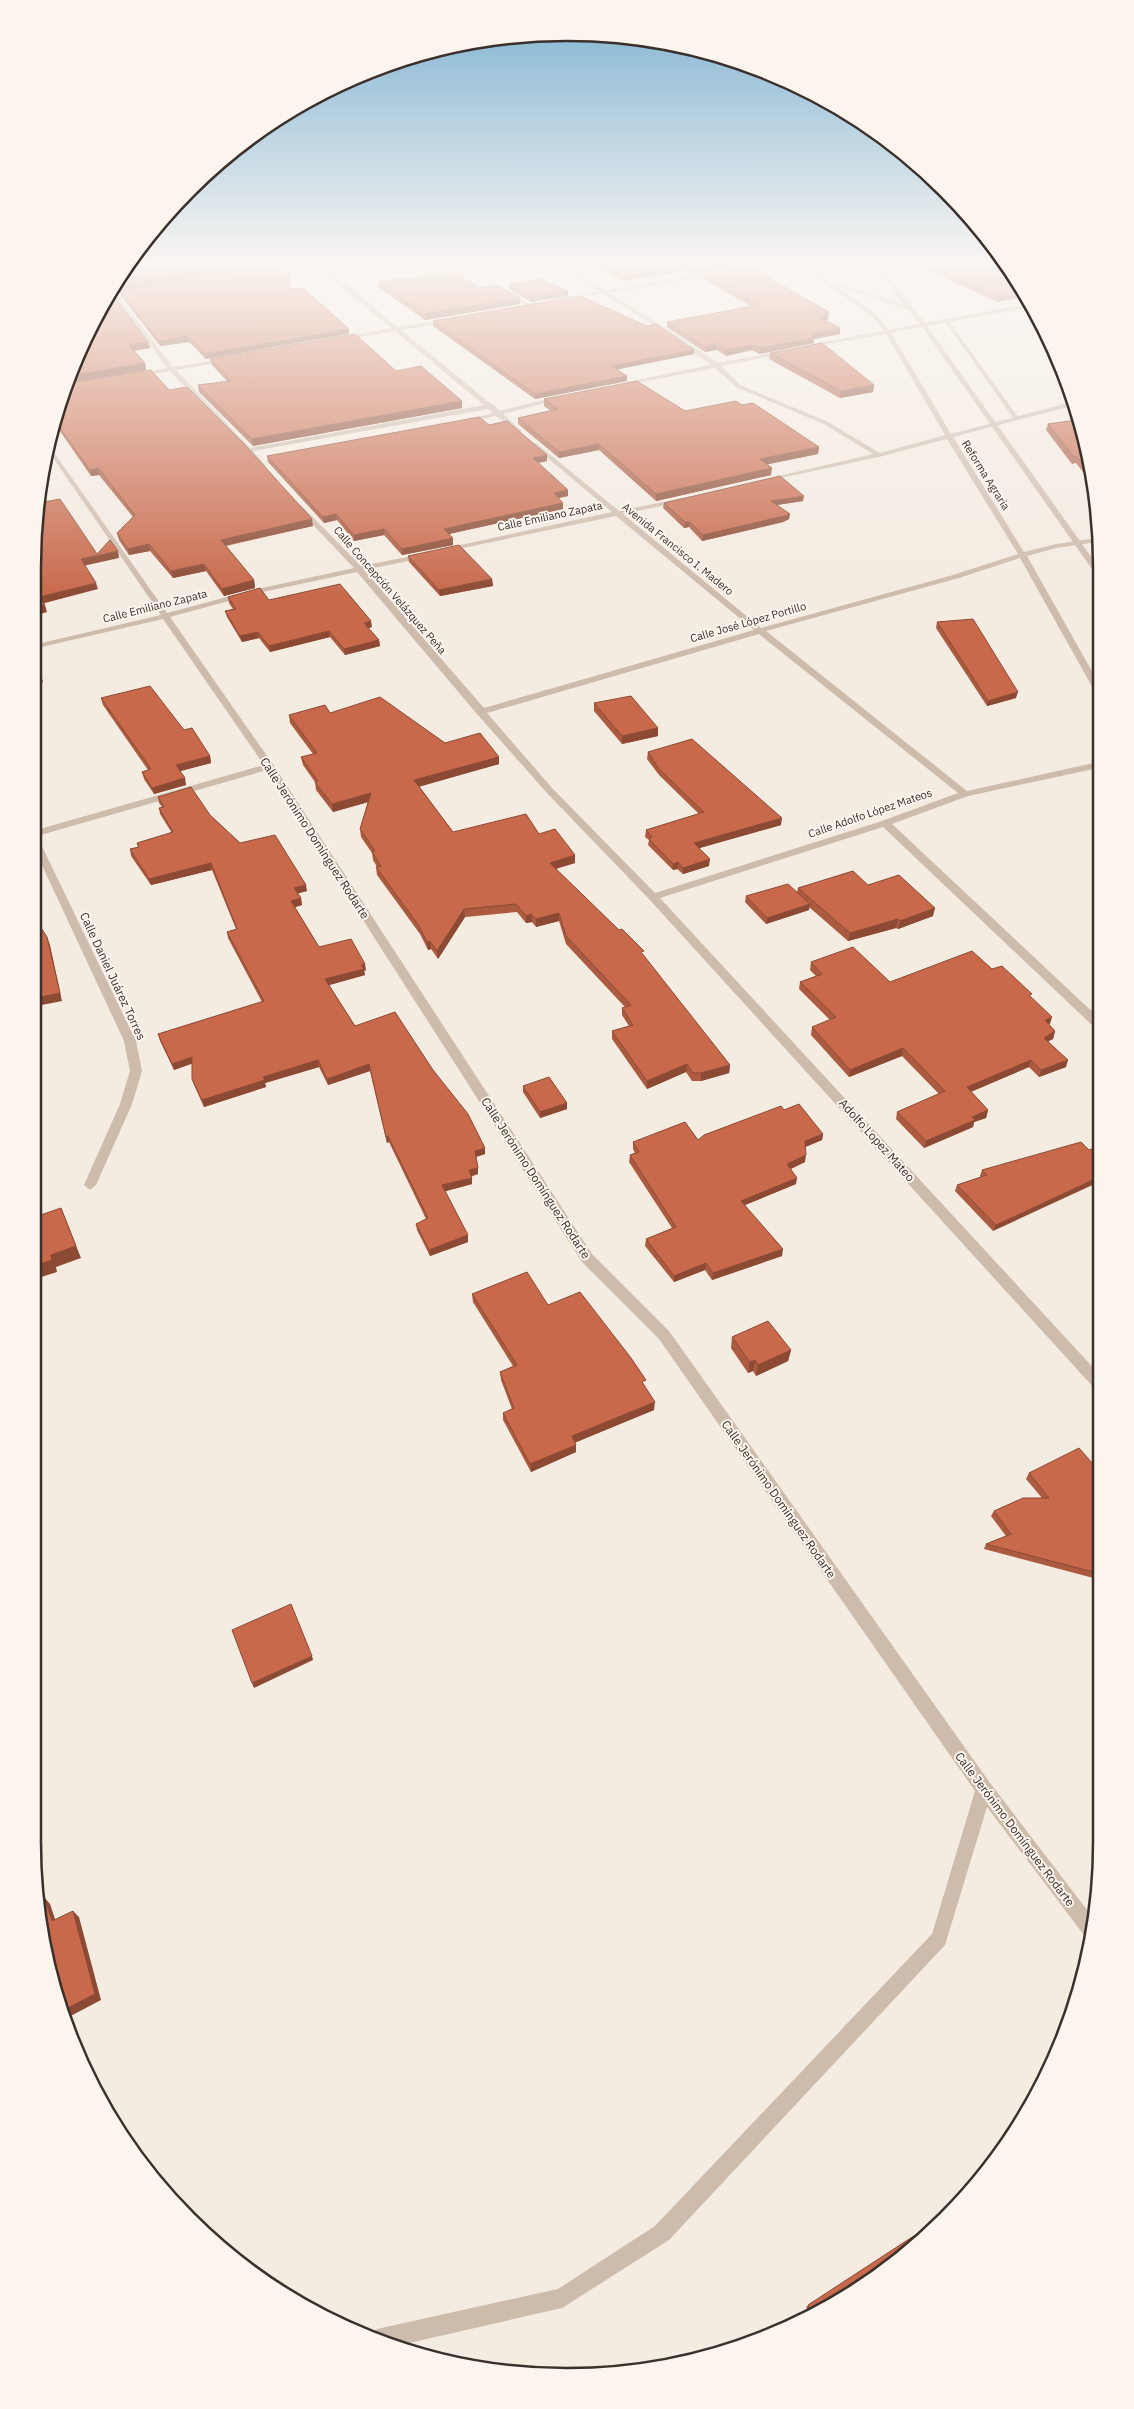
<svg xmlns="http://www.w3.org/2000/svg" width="1134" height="2409" viewBox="0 0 1134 2409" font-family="'IBM Plex Sans',sans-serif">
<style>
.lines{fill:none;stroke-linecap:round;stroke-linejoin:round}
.service{fill:#cdbbac;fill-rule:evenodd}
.minor{fill:#cdbbac;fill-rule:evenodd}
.tertiary{fill:#cdbbac;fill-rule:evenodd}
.wall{fill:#ac5a40}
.shaded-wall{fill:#8c4a34}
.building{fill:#c8694b;stroke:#8c4a34}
.labels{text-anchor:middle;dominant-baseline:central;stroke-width:4;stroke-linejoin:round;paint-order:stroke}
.far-street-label{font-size:11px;fill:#3b302b;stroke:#fbf5ee}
.street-label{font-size:12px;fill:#3b302b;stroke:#fbf5ee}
.rim{fill:none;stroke:#3b302b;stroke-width:2.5}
</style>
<rect width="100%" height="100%" fill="#f4ebe1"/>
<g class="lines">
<!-- service -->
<path class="service" d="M504,290H508L532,305L527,306L504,292Z
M944,320H948L1018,417V419H1014Z"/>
<!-- minor -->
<path class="minor" d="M303,260H318L397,327L451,319L449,322L401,330L491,404L494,405L499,411L561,396L564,398L503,414L521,430L522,431L519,433L496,416L464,423L461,421L493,413L488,409L253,451L266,466L263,468L170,371L137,377L134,375L167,368L112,293H116L173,367L230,358L228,361L176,370L250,448L484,405L395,331L339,340L341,337L391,328L311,262L263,270L260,268Z
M548,260H555L605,291L784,260H799L831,283L836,282L910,307V309H906L835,285L876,314L890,331L951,434L1071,402L1072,406L953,437L1024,552L1056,544L1097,538V542L1056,548L1027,556L1098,682V692L1094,690L1020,558L959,578L766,631L967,791L1098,762V768L968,796L892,824L1099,1018V1029L1095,1028L883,827L660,898L1100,1375V1391L1095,1389L649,899L547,793L477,714L357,572L258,593L170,617L274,766L592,1254L669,1331L990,1783L1094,1919L1092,1941L1087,1939L987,1807L945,1945L669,2240L562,2308L396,2346L368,2337L370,2333L377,2329L558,2289L655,2226L932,1934L975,1791L659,1339L582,1262L267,770L37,836L136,1041L142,1071L132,1104L96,1185L90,1190L84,1185L120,1104L130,1071L124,1041L33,846V831L264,765L163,619L33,649V645L161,615L47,449L48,444L167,613L257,589L354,568L298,509V505H301L361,566L428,553V557L364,570L484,708L754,630L616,516L444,552L443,550L447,548L612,512L532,445V443H536L619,511L682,498V502L623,514L761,628L953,575L1018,554L947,439L879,457L762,482V480L873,454L824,424L736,387L715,368L620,386L622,383L711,365L671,336L603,294L558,301L560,298L599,292ZM794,262L872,316L884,331L806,345L804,348L886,334L945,435L880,453L828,422L740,385L721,366L786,353L788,350L718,363L675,334L609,293ZM759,634L958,793L882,821L655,893L553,789L487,713Z"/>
<!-- tertiary -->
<path class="tertiary" d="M869,260H875L925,323L1027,304L1029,307L927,326L1097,565V572H1094L922,327L886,333V331L919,324Z"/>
</g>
<!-- wall -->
<path class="wall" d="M586,260H742V265L694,274L687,270L622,281Z
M906,260H1002L1023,297L997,302Z
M277,264L206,359L189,342L160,346L121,296L120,291Z
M704,274L770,279L829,312L827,321L840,334L814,339V343L759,354L752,350L726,356L717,350L705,352L667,327V322L751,306L704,280Z
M378,281L479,288L520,298V304L425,320L378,287Z
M509,284L568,296L531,302L509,289Z
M433,321L694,350V354L617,369L627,381L535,399L433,326Z
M148,342L150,348L134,351L145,363L146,370L87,380L169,390L313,526L226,546L254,580L255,588L224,596L206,571L173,578L150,551L129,555L119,540L117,533L133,517L99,475L91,476L55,424L73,362Z
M770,353L874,385L873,392L840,398L769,359Z
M210,359L396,371L462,401V408L253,446L199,392L198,385L227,381L212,365Z
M544,399L685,411L742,405L819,447L818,454L767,464L771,475L656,501L599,450L559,458L518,424V418L551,411L544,406Z
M1076,420L1090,471L1083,472L1076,463L1072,464L1046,430L1048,424Z
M489,425L547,461L538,463L568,496L558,498L563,509L449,534L453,538V545L402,555L384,535L354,541L337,520L324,523L268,462L267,456Z
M803,501L777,505L790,514L789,519L783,522L702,541L689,527L684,528L663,508L664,503Z
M408,556L492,579L493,586L440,596L409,562Z
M228,597L269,600L372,627L368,628L379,640L380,646L345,655L330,637L270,652L259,638L242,642L227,617L225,611L233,609L229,603Z
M937,622L1016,698L987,706L936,628Z
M101,698L184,730L210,756L211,763L180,771L186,785L154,794L144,779L142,772L148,770L103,705Z
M594,703L658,728V736L622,744L594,711Z
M330,713L499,757V764L419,786L453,832L539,834L575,863L556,869L643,956L730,1065L729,1073L701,1081H692L686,1072L647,1089L612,1039V1031L629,1026L622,1015V1008L625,1007L566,944L559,921L536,927L532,922L526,923L517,912L465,917L438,959L431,949L428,950L420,934L377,875L376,867H377L373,860L372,853L361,837L360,829L368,802L333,812L316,790L315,782L303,765L301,757L313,754L290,723L289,715Z
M648,752L781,825L699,848L709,866L683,874L677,869L673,870L648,845L649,840L645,837L646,830L699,814L659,775L647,759Z
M158,797L210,815L240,843L307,891L298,893L301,898L302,905L295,907L319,947L366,970L364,971L365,975L329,985L355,1026L485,1154L476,1157L478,1174L471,1176L472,1184L445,1191L468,1242L430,1256L417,1230L416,1224L426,1219L389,1142L387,1143L370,1071L328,1085L319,1067L265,1083L266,1087L204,1107L194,1085L192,1079V1063L174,1070L160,1041L158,1034L262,1002L228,938L227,932L236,929L212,870L151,885L131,856L130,849L138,847L137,843L172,833L160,814L159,808L162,807L159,803Z
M868,885L933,916L898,929L896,928L848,941L809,907V910L766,924L745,902L746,896L797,892L798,888Z
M811,962L890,982L992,969L1031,997L1049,1025L1055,1031L1053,1039L1048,1041L1066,1067L1039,1077L1029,1067L971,1092L988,1110L986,1118L974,1122L973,1127L924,1148L896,1119L897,1112L939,1094L902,1056L849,1077L811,1035L812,1027L830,1020L799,989L800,982L816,976L810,970Z
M523,1086L567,1109L540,1118L523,1092Z
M784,1110L823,1134L822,1140L805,1147V1162L791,1169L796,1184L745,1205L782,1256L712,1280L705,1270L674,1282L645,1246L646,1239L672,1228L629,1162L630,1155L635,1153L633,1149V1142L698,1140Z
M1089,1150L993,1231L955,1191L957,1185L981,1177L980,1176L982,1170Z
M472,1294L548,1305L645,1386L654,1410L575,1442L576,1452L531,1472L503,1420V1413L512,1409L501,1380L500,1372L513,1366L473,1302Z
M732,1337L791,1350L788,1361L756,1376L753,1371L748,1373L731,1348Z
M1100,1472L1101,1580L984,1549L986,1544L1006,1536L991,1516L994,1511L1042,1498L1026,1479L1029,1473Z
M953,2211L892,2266L811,2316L806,2307Z"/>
<!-- shaded-wall -->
<path class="shaded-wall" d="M258,260H271V264L111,292L115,285Z
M742,260V265L694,274V269Z
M688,265L687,270L622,281V276Z
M568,291V296L531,302V297Z
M1020,293L1023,297L997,302L999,297Z
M520,298V304L425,320L424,314Z
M829,312L827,321L819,317L823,313Z
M840,328V334L814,339V343L759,354L760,348L810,334Z
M349,329V334L206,359L205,354Z
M188,336L189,342L160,346L159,341Z
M148,342L150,348L130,351L129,345Z
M717,344V350L705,352V347Z
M753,345L752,350L726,356V350Z
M694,350V354L610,371L611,366Z
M145,363L146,370L67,383L69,376Z
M627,376V381L535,399V394Z
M874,385L873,392L840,398L841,391Z
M462,401V408L253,446L252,439Z
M599,444V450L559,458V452Z
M819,447L818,454L760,466V459Z
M547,455V461L533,464V458Z
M98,468L99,475L91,476L90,470Z
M772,468L771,475L656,501V494Z
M568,490V496L554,499V493Z
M804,496L803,501L770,506L771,501Z
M563,503V509L444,535V529Z
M336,514L337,520L324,523L323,517Z
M790,514L789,519L783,522L702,541L703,535Z
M312,519L313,526L222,546L221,540Z
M685,522H690L689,527L684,528Z
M384,529V535L354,541V535Z
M453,538V545L402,555V549Z
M149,544L150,551L129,555L128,549Z
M118,551L119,558L83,566L81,559Z
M204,564L206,571L173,578L171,571Z
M492,579L493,586L440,596L439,590Z
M254,580L255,588L224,596L222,589Z
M96,583L98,589L41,604L39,597Z
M45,605L47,612L37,615L38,621L32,623L33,608Z
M371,621L372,627L364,629V623Z
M329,631L330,637L270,652L269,646Z
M258,632L259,638L242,642L240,636Z
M379,640L380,646L345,655L344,649Z
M41,675L43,682L32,684V677Z
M1018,692L1016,698L987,706L988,701Z
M658,728V736L622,744V736Z
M210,756L211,763L177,772L176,765Z
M499,757V764L415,788L414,780Z
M185,778L186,785L154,794L152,788Z
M371,793L372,801L333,812L332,804Z
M782,818L781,825L693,850L694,843Z
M575,855V863L550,870V863Z
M710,859L709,866L683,874V868Z
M678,862L677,869L673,870V864Z
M211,863L212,870L151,885L149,879Z
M306,885L307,891L296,894L294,888Z
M301,898L302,905L292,908L291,901Z
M810,904L809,910L766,924L767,918Z
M935,908L933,916L898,929L900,921Z
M464,909L465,917L438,959L437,951Z
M559,913V921L536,927V919Z
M531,914L532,922L526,923V916Z
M898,919L896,928L848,941L850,933Z
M47,937L50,945L62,1001L32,1007V999Z
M430,941L431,949L428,950L427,942Z
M365,964L366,970L364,971L365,975L326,986L325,979Z
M1052,1017L1050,1024L1043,1027L1045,1020Z
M1055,1031L1053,1039L1041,1045L1044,1038Z
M903,1048L902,1056L849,1077L850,1070Z
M192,1057L194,1063L174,1070L172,1064Z
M318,1060L319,1067L265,1083L266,1087L204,1107L202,1100L263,1077Z
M1031,1060L1029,1067L965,1094L967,1087Z
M1068,1060L1066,1067L1039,1077L1041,1070Z
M369,1064L370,1071L328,1085L327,1079Z
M687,1064L686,1072L647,1089V1081Z
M730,1065L729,1073L701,1081V1073Z
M567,1103V1109L540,1118V1112Z
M988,1110L986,1118L974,1122L973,1127L924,1148L926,1141L972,1117Z
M823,1134L822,1140L803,1148L805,1141Z
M388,1136L389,1142L387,1143L386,1137Z
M485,1148V1154L475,1157V1151Z
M806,1155L805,1162L786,1171L787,1164Z
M478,1168V1174L469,1177V1170Z
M1099,1177V1182L993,1231L996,1225Z
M472,1178V1184L443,1192L442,1185Z
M797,1178L796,1184L740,1207L741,1201Z
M61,1208L81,1258L56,1267L57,1272L32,1280V1267L51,1255Z
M468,1235V1242L430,1256L429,1250Z
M783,1249L782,1256L712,1280L713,1273Z
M706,1263L705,1270L674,1282V1276Z
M791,1350L788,1361L756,1376L758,1365Z
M755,1360L753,1371L748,1373L750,1362Z
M655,1402L654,1410L572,1444V1436Z
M576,1445V1452L531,1472L530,1464Z
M312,1656L313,1660L254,1688L252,1683Z
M44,1897L50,1904L58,1928L52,1921Z
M73,1911L79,1917L101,2000L63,2020L60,2012Z"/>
<!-- building -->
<path class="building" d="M131,260H258L115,285L123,270Z
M594,260H742L694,269L688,265L622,276Z
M918,260H1002L1020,293L999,297Z
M277,264L289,275L290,289L303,288L349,329L205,354L188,336L159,341L120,291Z
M752,266L770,276L767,277L829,312L823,313L828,315L819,317L840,328L810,334L814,338L760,348L753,345L726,350L717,344L705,347L667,322L759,305L704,274Z
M458,274L479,288L497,285L520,298L424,314L378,281Z
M540,279L568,291L531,297L509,284Z
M111,292L148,342L129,345L145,363L69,376L73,362Z
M580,296L647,326L656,324L694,350L611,366L627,376L535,394L433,321Z
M355,334L396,371L421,366L462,401L252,439L198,385L231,381L210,359Z
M822,343L874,385L841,391L770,353Z
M151,370L169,390L187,387L246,446L312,519L221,540L254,580L222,589L204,564L171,571L149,544L128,549L117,533L135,515L98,468L90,470L55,421L67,383Z
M637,381L685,411L736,401L742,405L753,403L819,447L760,459L772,468L656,494L599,444L559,452L518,418L558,409L544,399Z
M479,417L489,425L507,421L547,455L533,458L568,490L554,493L563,503L444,529L453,538L402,549L384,529L354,535L336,514L323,517L267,456Z
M1076,420L1088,465L1084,466L1077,457H1074L1048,424Z
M780,476L804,496L771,501L790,514L784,516L703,535L690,522H685L664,503Z
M60,499L97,554L110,540L118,551L81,559L96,583L39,597L45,605L33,608L36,614L32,615V567L39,503Z
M459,545L492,579L439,590L408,556Z
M340,584L371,621L364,623L379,640L344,649L329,631L269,646L258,632L240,636L225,611L236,609L228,597L260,588L269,600Z
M973,619L1018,692L988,701L937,622Z
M32,656L41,675L32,677Z
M150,686L184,730L192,728L210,756L176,765L185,778L152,788L142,772L151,769L101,698Z
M631,696L658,728L622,736L594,703Z
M380,697L445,743L480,733L499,757L414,780L453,832L526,814L539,834L555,829L575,855L550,863L619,930L622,929L644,951L641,952L730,1065L701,1073H693L687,1064L647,1081L612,1031L633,1025L622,1008L631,1005L566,936L559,913L536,919L531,914L526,916L516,904L464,909L437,951L430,941L427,942L419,926L376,867L381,866L372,852L375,851L360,829L371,793L332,804L315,782L318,781L301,757L317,753L289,715L325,705L330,713Z
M692,739L782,818L694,843L710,859L683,868L678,862L673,864L649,839L652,837L646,830L704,812L659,769L648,752Z
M191,787L210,815L240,843L275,835L306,885L294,888L301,898L291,901L319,947L351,939L365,964L361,965L364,969L325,979L355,1026L395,1012L433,1070L468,1114L485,1148L475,1151L478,1168L469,1170L472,1178L442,1185L468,1235L429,1250L416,1224L428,1218L388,1136L386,1137L369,1064L327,1079L318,1060L263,1077L265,1080L202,1100L192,1079V1057L172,1064L158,1034L264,1001L227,932L237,929L211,863L149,879L130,849L139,847L137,843L173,832L159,808L164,807L158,797Z
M853,871L868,885L899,875L935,908L900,921L898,919L850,933L798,888Z
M788,884L810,904L767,918L746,896Z
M36,920L47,937L60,993L32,999V922Z
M853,947L890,982L972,951L992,969L1002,966L1032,994L1029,995L1052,1017L1045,1020L1055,1031L1044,1038L1068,1060L1041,1070L1031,1060L967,1087L988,1110L972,1117L975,1120L926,1141L897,1112L945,1091L903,1048L850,1070L812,1027L836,1017L800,982L822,974L811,962Z
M549,1077L567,1103L540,1112L523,1086Z
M799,1104L823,1134L805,1141L806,1155L787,1164L797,1178L741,1201L783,1249L713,1273L706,1263L674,1276L646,1239L676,1227L630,1155L639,1152L633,1142L685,1122L698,1140L704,1135L781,1106L784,1110Z
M1081,1142L1089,1150L1099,1146V1177L996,1225L957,1185L987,1175L982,1170Z
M61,1208L76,1246L51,1255L52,1260L32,1267V1218Z
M527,1272L548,1305L580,1292L631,1358L646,1380L642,1382L655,1402L572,1436L576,1445L530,1464L503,1413L514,1408L500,1372L517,1365L472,1294Z
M768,1321L791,1350L758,1365L755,1360L750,1362L732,1337Z
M1079,1448L1100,1472L1101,1574L986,1544L1011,1534L994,1511L1023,1498H1049L1029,1473Z
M291,1604L312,1656L252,1683L232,1630Z
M44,1897L52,1921L73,1911L95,1994L60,2012L43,1946L38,1900Z
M952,2211L945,2220L892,2266L813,2315L808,2305Z"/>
<!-- sky -->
<linearGradient id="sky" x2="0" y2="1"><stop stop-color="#7eb2d2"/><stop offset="0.44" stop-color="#faf6f2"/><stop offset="1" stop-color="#faf6f2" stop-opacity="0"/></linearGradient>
<rect width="1134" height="597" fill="url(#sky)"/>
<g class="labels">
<!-- far-street labels -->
<g class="far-street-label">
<text transform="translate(986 475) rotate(58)">Reforma Agraria</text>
<text transform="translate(550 516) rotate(-12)">Calle Emiliano Zapata</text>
<text transform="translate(678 549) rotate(39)">Avenida Francisco I. Madero</text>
<text transform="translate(390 590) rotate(49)">Calle Concepción Velázquez Peña</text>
<text transform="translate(155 606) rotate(-14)">Calle Emiliano Zapata</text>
<text transform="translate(748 622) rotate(-16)">Calle José López Portillo</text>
<text transform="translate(870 813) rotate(-19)">Calle Adolfo López Mateos</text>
</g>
<!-- street labels -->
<g class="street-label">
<text transform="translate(315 838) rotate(57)">Calle Jerónimo Domínguez Rodarte</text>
<text transform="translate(113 976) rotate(65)">Calle Daniel Juárez Torres</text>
<text transform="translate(877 1140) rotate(48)">Adolfo Lopez Mateo</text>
<text transform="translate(536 1178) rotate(57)">Calle Jerónimo Domínguez Rodarte</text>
<text transform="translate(779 1499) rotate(55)">Calle Jerónimo Domínguez Rodarte</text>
<text transform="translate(1015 1829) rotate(53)">Calle Jerónimo Domínguez Rodarte</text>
</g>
</g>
<!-- crop -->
<path d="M0 0H1134V2409H0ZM567 41H567A526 526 0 0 1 1093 567V1842A526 526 0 0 1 567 2368H567A526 526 0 0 1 41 1842V567A526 526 0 0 1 567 41Z" fill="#fbf5ee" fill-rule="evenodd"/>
<path class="rim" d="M567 41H567A526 526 0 0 1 1093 567V1842A526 526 0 0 1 567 2368H567A526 526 0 0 1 41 1842V567A526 526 0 0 1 567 41Z"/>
</svg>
